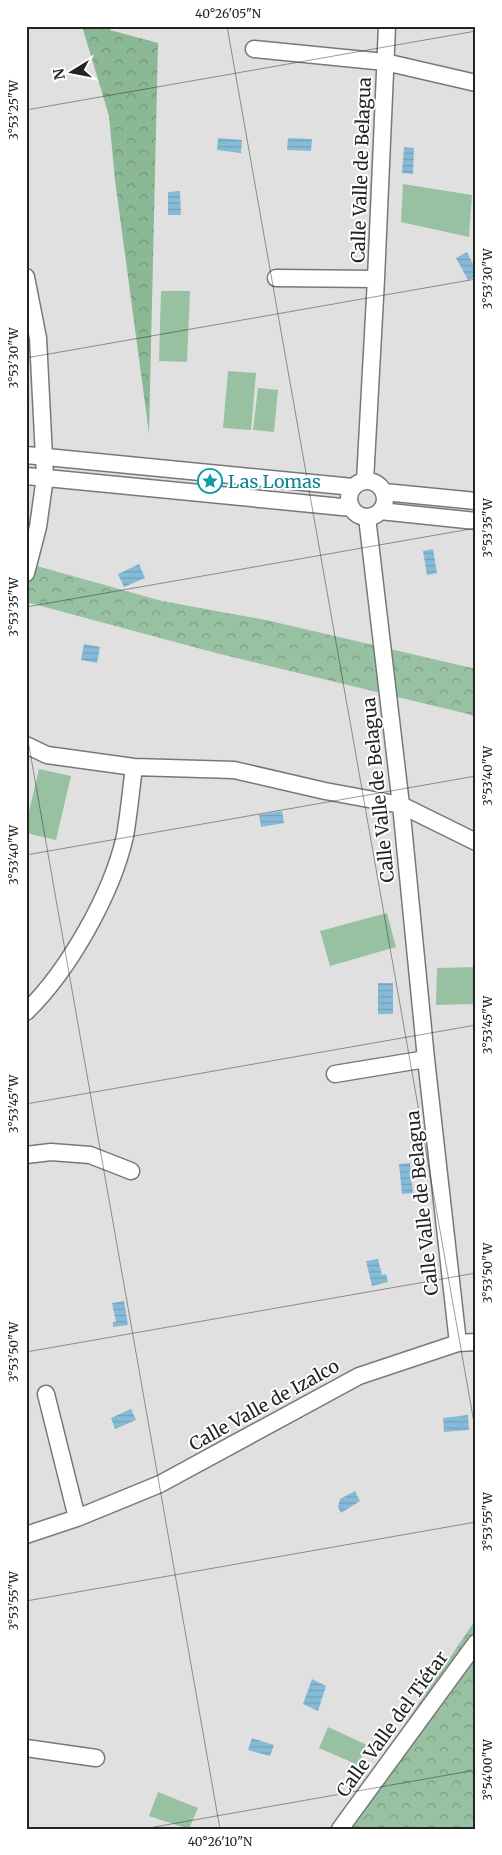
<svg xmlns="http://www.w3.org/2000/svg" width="502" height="1855" viewBox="0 0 502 1855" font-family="Merriweather,serif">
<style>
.forest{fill:url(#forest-crowns)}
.park{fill:url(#park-crowns)}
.pitch{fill:#98c1a1}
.water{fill:url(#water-rules)}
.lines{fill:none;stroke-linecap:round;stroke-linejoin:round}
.minor-casing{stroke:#777879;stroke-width:19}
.minor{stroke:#fff;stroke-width:16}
.ticks{fill:none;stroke:#232324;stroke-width:1;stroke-opacity:0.45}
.labels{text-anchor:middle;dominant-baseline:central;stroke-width:4;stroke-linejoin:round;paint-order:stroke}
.street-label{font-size:18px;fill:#232324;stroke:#fff}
.culture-label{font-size:18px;fill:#0d838f;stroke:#fff;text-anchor:start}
.neatline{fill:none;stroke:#232324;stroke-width:2}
.ticks-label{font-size:12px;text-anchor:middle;fill:#232324}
</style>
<defs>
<pattern id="forest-crowns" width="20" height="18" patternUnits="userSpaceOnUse" patternTransform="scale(1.25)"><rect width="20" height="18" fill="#8bb895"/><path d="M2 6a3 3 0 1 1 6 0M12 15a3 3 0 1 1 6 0" fill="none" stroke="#719579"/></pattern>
<pattern id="park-crowns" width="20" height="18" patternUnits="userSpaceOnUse" patternTransform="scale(1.25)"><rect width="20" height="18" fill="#98c1a1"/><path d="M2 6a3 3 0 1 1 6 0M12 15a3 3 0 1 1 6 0" fill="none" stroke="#7c9c83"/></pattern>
<pattern id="water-rules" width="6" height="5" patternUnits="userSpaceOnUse" patternTransform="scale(1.25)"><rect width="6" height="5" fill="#86bbd8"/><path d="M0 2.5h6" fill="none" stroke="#73a0b9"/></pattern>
</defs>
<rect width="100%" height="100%" fill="#e0e0e1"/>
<!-- forest -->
<path class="forest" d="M82,26H109L110,30L158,43L149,433L115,180L109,116Z"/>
<!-- park -->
<path class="park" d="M26,563L162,601L266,620L476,669V716L216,653L26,602Z
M476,1619V1829H334Z"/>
<!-- pitch -->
<path class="pitch" d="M403,184L472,195L469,237L401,222Z
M161,291H190L187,362L159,361Z
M228,371L256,373L251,430L223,428Z
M258,388L278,390L274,432L253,430Z
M39,769L71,776L56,840L26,833V824Z
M387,913L396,947L330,966L320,931Z
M476,967V1004L436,1005L437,968Z
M328,1727L367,1745L358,1765L319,1748Z
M158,1792L198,1808L189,1829L149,1816Z"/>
<!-- water -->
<path class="water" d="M218,138L242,140L241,153L217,150Z
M288,138L312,139L311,151L287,150Z
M404,147L414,148L413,174L402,173Z
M180,191L181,215H168V192Z
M467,252L476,270V276L468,280L456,258Z
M433,549L437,573L427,575L423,551Z
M139,564L145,578L124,587L118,574Z
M84,644L100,647L97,663L81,660Z
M282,811L284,823L261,827L259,815Z
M378,983H393V1014H378Z
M410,1163L413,1193L402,1194L399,1164Z
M378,1259L382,1275L386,1274L388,1282L372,1286L366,1261Z
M124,1301L128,1325L113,1327V1322H116L112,1303Z
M131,1409L136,1420L115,1429L111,1418Z
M468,1415L469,1430L444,1432L443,1418Z
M355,1491L360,1501L341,1513L338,1507L340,1499Z
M312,1679L326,1686L318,1711L303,1704Z
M252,1738L274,1745L270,1756L248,1750Z"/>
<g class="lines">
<defs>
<path id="minor" d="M254,49L385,62L476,83
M26,277L38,338L45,477L38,527L26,573
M276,278L376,279
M26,455L353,487
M26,476L352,508
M365,481L376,279L387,26
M349 499a18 18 0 1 1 36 0a18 18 0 1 1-36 0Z
M384,492L476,501
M380,511L476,521
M367,517L401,805L426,1059L458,1343
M26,745L47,755L134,767L234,770L325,791L401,805L476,842
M26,1012C69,970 112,894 125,836C129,813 131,790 134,767
M335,1074L426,1059
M26,1155L51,1152L90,1155L131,1171
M46,1394L77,1518
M26,1535L77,1518L160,1484L359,1376L458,1343L476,1342
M26,1748L96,1758
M340,1829L476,1643"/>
</defs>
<!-- minor casing -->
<use href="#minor" class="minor-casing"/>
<!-- minor -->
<use href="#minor" class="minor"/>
</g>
<!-- ticks -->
<path class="ticks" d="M227,26L476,1434M26,110L476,31M26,358L476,279M26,607L476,528M26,729L220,1829M26,855L476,776M26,1104L476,1025M26,1352L476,1273M26,1601L476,1522M143,1829L476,1770"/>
<!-- icons -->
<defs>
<symbol id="sight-ring" viewBox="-11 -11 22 22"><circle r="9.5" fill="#fff" stroke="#0f9aa8" stroke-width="1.5"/><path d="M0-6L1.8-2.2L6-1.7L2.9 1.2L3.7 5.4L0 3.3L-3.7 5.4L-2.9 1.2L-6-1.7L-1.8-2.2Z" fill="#0f9aa8"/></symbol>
</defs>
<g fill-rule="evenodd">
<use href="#sight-ring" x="196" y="467" width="28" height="28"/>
</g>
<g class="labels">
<!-- street labels -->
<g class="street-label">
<text transform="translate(361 170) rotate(-88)">Calle Valle de Belagua</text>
<text transform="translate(378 790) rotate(-96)">Calle Valle de Belagua</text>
<text transform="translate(422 1203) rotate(-96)">Calle Valle de Belagua</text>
<text transform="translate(264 1405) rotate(-29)">Calle Valle de Izalco</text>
<text transform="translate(392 1724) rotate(-54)">Calle Valle del Tiétar</text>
</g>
<!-- culture labels -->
<g class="culture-label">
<text x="228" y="481">Las Lomas</text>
</g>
</g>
<!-- border -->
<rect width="502" height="1855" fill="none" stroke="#ffffff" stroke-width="55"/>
<!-- north arrow -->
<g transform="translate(72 72) rotate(260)" stroke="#ffffff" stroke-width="4" paint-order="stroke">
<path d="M0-4L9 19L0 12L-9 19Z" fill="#232324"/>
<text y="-8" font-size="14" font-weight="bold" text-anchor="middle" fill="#232324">N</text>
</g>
<rect x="28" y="28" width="446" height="1800" class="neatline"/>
<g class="ticks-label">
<text x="228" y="18">40°26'05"N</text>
<text transform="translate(14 110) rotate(-90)" y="4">3°53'25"W</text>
<text transform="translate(488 279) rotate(-90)" y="4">3°53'30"W</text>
<text transform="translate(14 358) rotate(-90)" y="4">3°53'30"W</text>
<text transform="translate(488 528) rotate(-90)" y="4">3°53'35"W</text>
<text transform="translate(14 607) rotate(-90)" y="4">3°53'35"W</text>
<text transform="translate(488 776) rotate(-90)" y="4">3°53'40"W</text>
<text transform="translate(14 855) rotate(-90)" y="4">3°53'40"W</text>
<text transform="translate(488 1025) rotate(-90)" y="4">3°53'45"W</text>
<text transform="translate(14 1104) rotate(-90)" y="4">3°53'45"W</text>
<text transform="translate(488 1273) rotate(-90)" y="4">3°53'50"W</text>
<text transform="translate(14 1352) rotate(-90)" y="4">3°53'50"W</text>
<text transform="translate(488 1522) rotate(-90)" y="4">3°53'55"W</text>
<text transform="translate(14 1601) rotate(-90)" y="4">3°53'55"W</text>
<text transform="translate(488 1770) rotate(-90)" y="4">3°54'00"W</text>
<text x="220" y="1846">40°26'10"N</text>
</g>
</svg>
